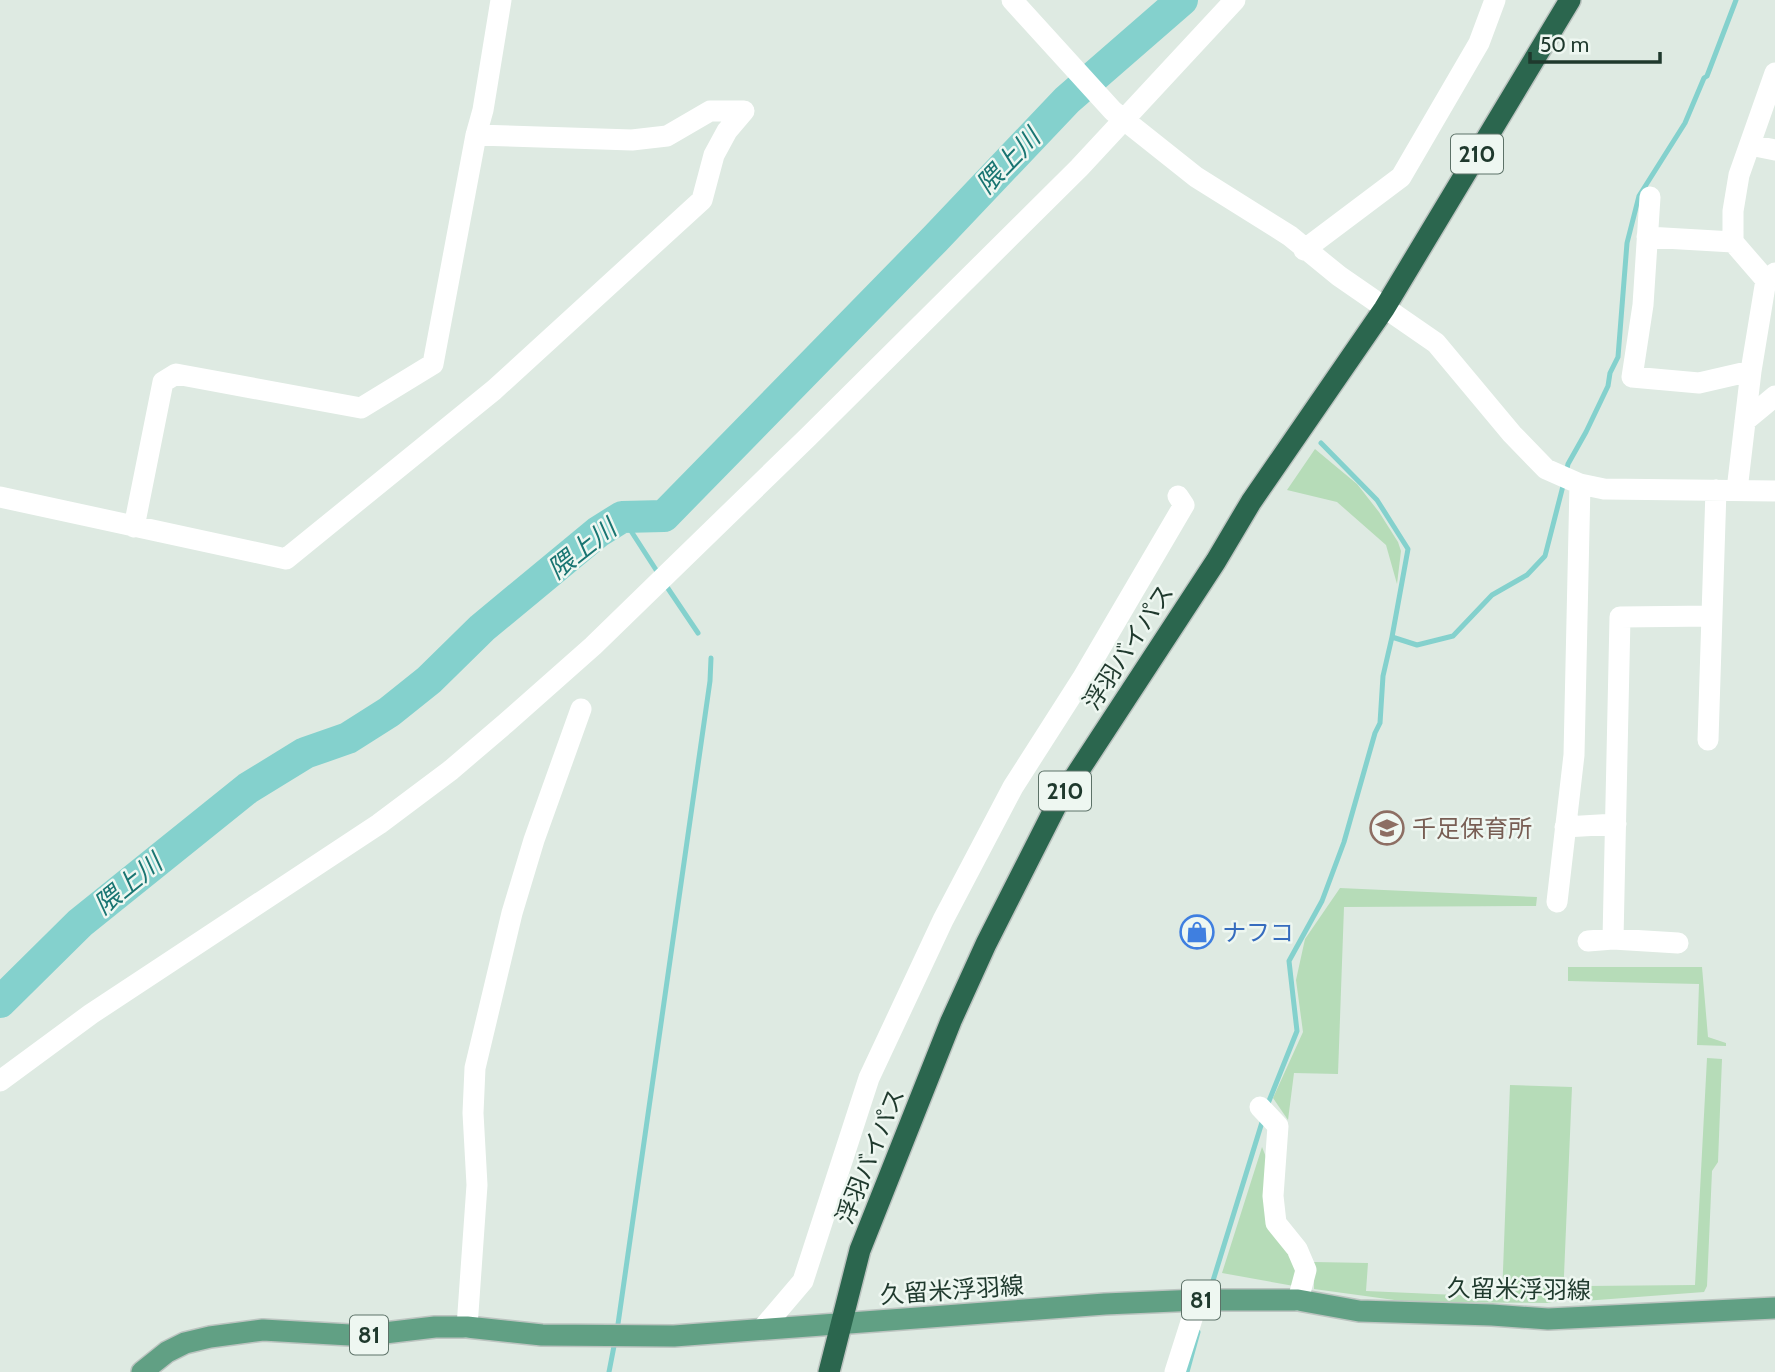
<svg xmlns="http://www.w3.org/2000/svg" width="1775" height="1372" viewBox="0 0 1775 1372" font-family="Cabin,'Noto Sans JP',sans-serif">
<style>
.green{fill:#b6dcb8}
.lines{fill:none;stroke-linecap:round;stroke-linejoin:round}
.stream{stroke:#84d1cd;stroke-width:5}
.river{stroke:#84d1cd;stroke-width:32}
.major-casing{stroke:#bcc4c0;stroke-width:24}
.highway-casing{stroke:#bcc4c0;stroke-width:24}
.minor{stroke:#fff;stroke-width:21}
.major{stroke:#61a084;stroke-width:21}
.highway{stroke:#2b664e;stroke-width:21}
.labels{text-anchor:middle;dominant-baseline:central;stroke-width:5;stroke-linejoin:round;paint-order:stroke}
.shield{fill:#eef7f1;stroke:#5d7268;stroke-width:2}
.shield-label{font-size:23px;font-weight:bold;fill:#1f392d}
.street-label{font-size:24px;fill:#1f392d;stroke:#eef7f1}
.education-label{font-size:24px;fill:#785e54;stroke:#eef7f1;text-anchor:start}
.shop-label{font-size:24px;fill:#366cbe;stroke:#eef7f1;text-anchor:start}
.water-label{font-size:26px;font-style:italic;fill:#197572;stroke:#eef7f1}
</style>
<rect width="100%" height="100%" fill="#deeae2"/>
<!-- green -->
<path class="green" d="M1315,449L1357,484L1379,512L1398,542L1401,551L1397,584L1386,545L1337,502L1287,490Z
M1340,888L1537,897L1536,906L1344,907L1338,1074L1294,1073L1288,1120L1273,1098L1303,1032L1296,980L1305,939Z
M1568,967H1702L1708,1037L1726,1043V1046L1697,1045L1699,984L1568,981Z
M1707,1058L1722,1059L1718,1162L1712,1171L1707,1286L1704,1292L1584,1301L1586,1286L1695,1285Z
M1510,1085L1572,1087L1563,1299L1549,1303L1409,1302L1314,1289V1262L1368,1263L1366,1291L1502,1297Z
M1262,1147L1268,1162L1296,1264L1294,1286L1222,1273Z"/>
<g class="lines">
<!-- stream -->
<path class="stream" d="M1321,443L1377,500L1408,549L1392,637
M1566,473L1568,464L1586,432L1608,386L1610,373L1618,357L1627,243L1639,196L1685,123L1704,78L1707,76L1736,0
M622,517L660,576
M665,584L698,633
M1267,1106L1297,1031L1289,961L1322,901L1344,842L1375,733L1380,723L1383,676L1392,637L1417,645L1453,636L1492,595L1527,575L1545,556L1564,482
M1212,1284L1263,1119
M617,1331L710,681L711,658
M609,1372L615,1341
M1187,1372L1198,1332"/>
<!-- river -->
<path class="river" d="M0,1002L80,923L248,788L305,753L348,738L389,712L429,680L482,628L598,532L622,517L664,516L935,239L1067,100L1182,0"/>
<defs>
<path id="major" d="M142,1372L167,1352L185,1343L210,1337L263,1330L350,1335L376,1334L435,1327H467L542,1335L674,1336L1105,1304L1198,1300H1298L1359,1311L1492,1315L1548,1319L1775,1308"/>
<path id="highway" d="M829,1372L860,1250L951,1021L986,944L1057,804L1216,561L1251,502L1384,309L1570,0"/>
</defs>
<!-- major casing -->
<use href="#major" class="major-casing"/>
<!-- highway casing -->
<use href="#highway" class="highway-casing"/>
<!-- minor -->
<path class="minor" d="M1012,0L1113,111L1196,177L1290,236L1339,276L1436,343L1512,434L1546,469L1580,484L1604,489L1775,491
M476,135L632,140L667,136L710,111H744
M1750,145L1775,150
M1650,197L1643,305L1632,377L1699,383L1751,371
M1647,237L1733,242L1766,280
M1733,242V211L1739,175L1775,73
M1304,250L1401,177L1479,43L1495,0
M1745,421L1775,396
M1737,490L1751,371L1766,280L1775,273
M0,497L286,559L494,390L702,200L714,155L727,131L744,111
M134,527L163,382L176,374L361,408L433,364L476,135L483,110L501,0
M1708,740L1716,490
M1565,827L1616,824
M1557,902L1574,755L1580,484
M1613,939L1620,617L1712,616
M1588,941L1613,939L1678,943
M0,1081L91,1014L379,824L451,770L506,723L593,646L808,437L1079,168L1235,0
M1260,1107L1278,1126L1273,1196L1276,1223L1297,1249L1306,1270L1298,1300
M467,1327L477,1185L473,1113L475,1068L512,913L534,840L581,709
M763,1328L803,1281L869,1078L943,920L1013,787L1082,679L1184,505L1178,496
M1175,1372L1198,1300"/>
<!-- major -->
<use href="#major" class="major"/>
<!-- highway -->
<use href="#highway" class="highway"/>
</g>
<!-- icons -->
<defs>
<symbol id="school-ring" viewBox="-11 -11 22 22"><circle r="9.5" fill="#eef7f1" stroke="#8d6e63" stroke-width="1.5"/><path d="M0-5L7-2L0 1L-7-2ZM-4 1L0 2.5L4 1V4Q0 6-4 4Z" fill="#8d6e63"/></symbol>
<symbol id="shop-ring" viewBox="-11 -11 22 22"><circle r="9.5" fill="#eef7f1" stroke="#3f7fe0" stroke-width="1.5"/><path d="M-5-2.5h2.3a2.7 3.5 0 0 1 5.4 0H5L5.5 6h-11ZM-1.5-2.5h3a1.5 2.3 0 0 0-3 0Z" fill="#3f7fe0"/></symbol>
</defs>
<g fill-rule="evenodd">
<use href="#school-ring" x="1368" y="809" width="38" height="38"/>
<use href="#shop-ring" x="1178" y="913" width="38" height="38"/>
</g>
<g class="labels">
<!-- shield labels -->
<g class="shield">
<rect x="1451" y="134.5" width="52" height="39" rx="5"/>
<rect x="1039" y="771.5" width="52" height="39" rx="5"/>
<rect x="1182" y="1280.5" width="38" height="39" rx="5"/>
<rect x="350" y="1315.5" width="38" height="39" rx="5"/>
</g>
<g class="shield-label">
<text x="1477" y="154">210</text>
<text x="1065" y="791">210</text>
<text x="1201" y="1300">81</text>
<text x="369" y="1335">81</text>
</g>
<!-- street labels -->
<g class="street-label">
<text transform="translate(1128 647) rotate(-57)">浮羽バイパス</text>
<text transform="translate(870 1156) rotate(-68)">浮羽バイパス</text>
<text transform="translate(1519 1289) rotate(1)">久留米浮羽線</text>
<text transform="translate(952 1290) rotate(-4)">久留米浮羽線</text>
</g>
<!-- education labels -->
<g class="education-label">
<text x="1412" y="828">千足保育所</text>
</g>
<!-- shop labels -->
<g class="shop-label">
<text x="1222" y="932">ナフコ</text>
</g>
<!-- water labels -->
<g class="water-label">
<text transform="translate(1008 161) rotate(-46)">隈上川</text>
<text transform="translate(582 549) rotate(-38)">隈上川</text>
<text transform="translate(128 884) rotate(-39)">隈上川</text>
</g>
</g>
<!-- scale -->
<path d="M1530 52v10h130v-10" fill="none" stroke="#1f392d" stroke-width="3.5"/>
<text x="1540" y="52" font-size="21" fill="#1f392d" stroke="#eef7f1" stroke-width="5" paint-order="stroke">50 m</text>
</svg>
